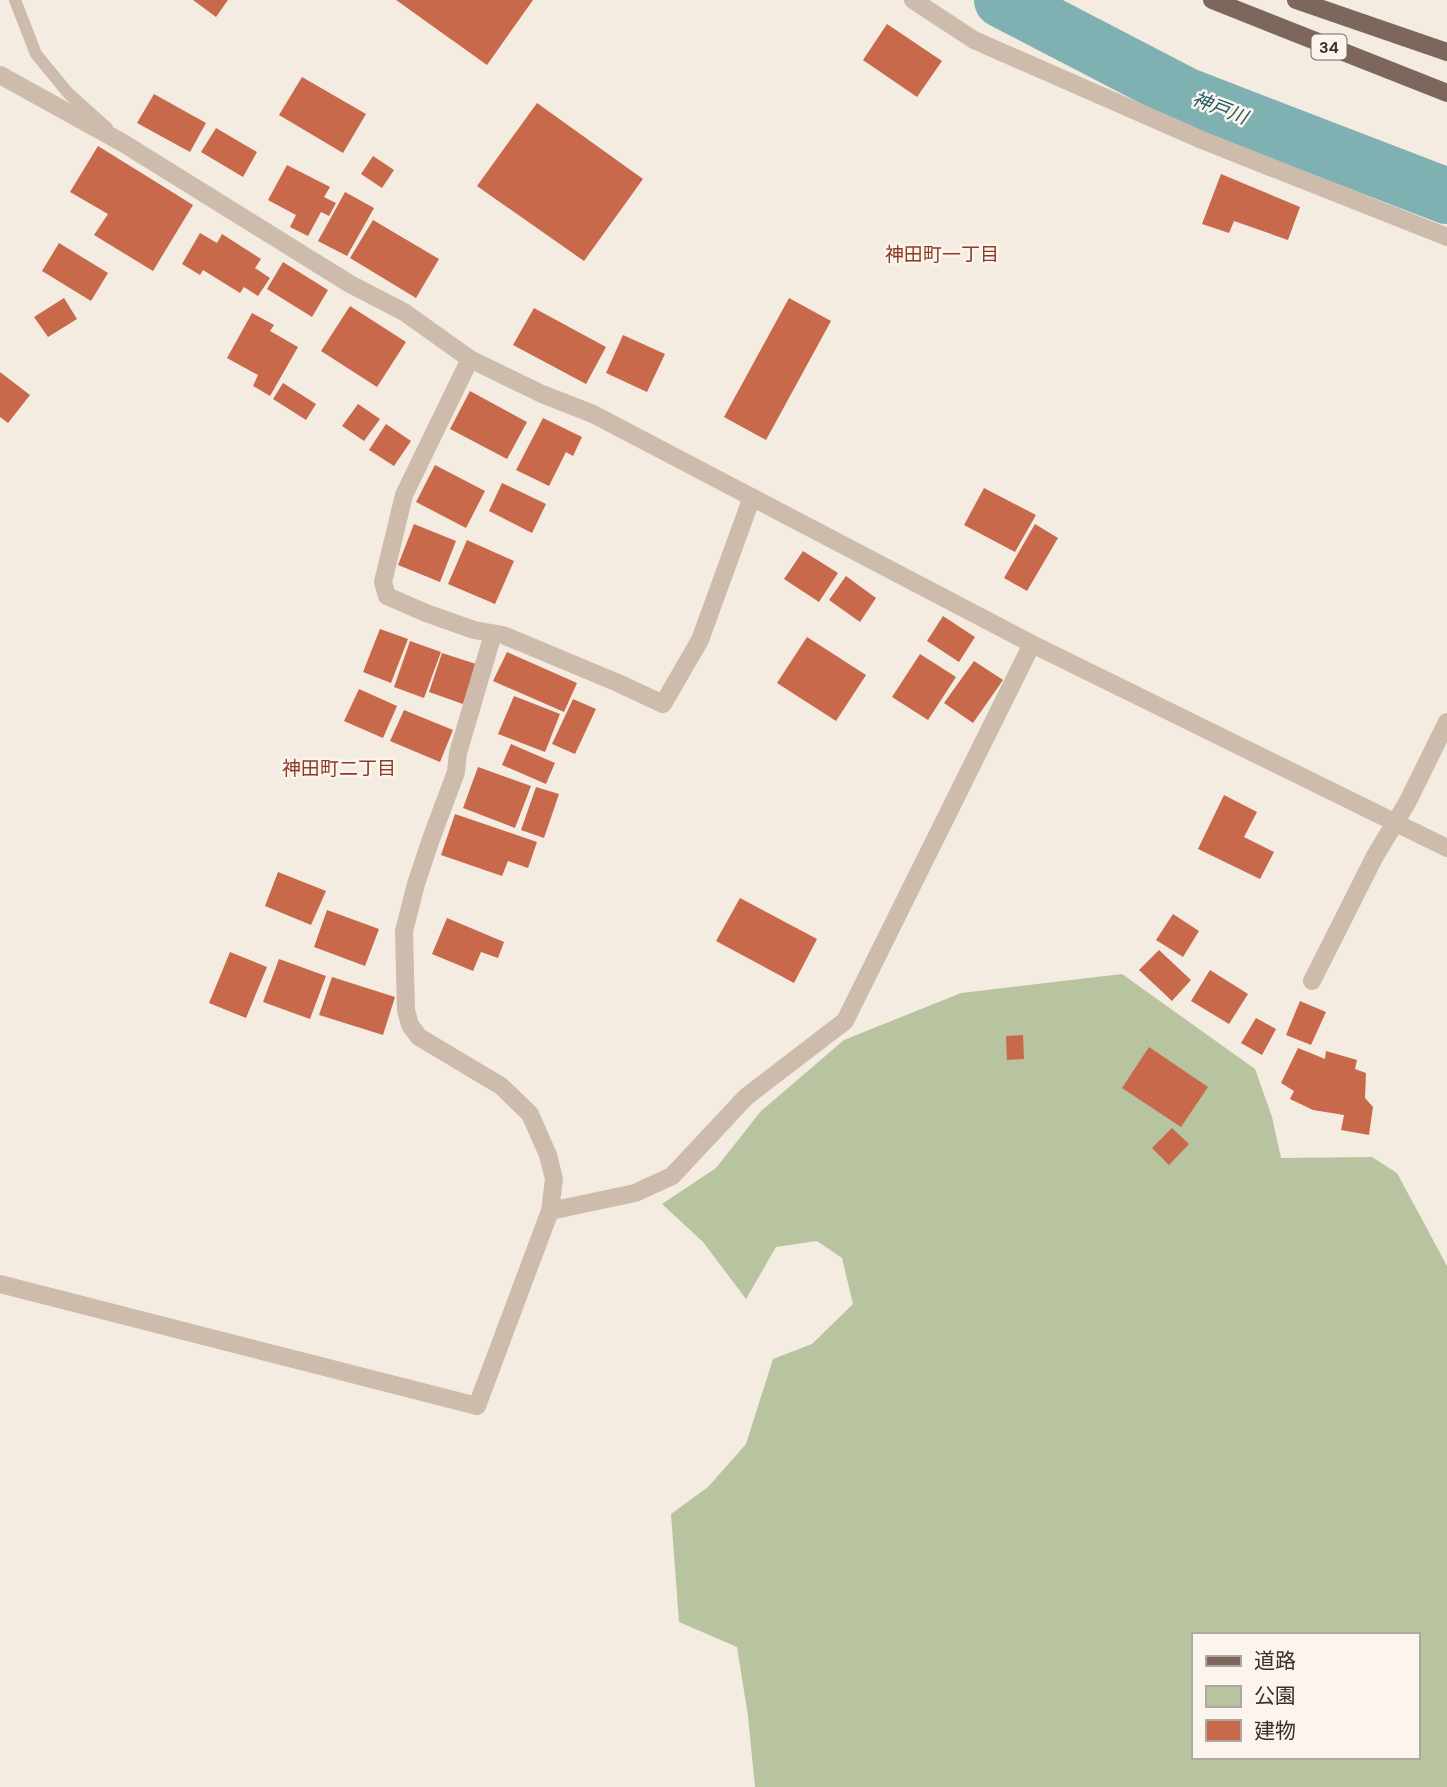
<svg xmlns="http://www.w3.org/2000/svg" width="1447" height="1787" viewBox="0 0 1447 1787" font-family="'DM Sans','Noto Sans JP',sans-serif">
<style>
.green{fill:#b8c4a0;fill-rule:evenodd}
.lines{fill:none;stroke-linecap:round;stroke-linejoin:round}
.river{stroke:#7fb0b2;stroke-width:56}
.building{fill:#c8694b}
.service{stroke:#cdbbac;stroke-width:12}
.minor{stroke:#cdbbac;stroke-width:18}
.primary{stroke:#7d675c;stroke-width:18}
.labels{text-anchor:middle;dominant-baseline:central;stroke-width:5;stroke-linejoin:round;paint-order:stroke}
.shield{fill:#fbf5ee;stroke:#756b66;stroke-width:2}
.shield-label{font-size:16px;font-weight:bold;fill:#3b302b}
.water-label{font-size:19px;font-style:italic;fill:#1f5a5e;stroke:#fbf5ee}
.neighbourhood-label{font-size:19px;fill:#8c3b22;stroke:#fbf5ee}
</style>
<rect width="100%" height="100%" fill="#f4ebe1"/>
<!-- green -->
<path class="green" d="M1122,974L1255,1069L1272,1117L1281,1158L1372,1157L1397,1173L1447,1266V1787H755L748,1716L737,1647L679,1622L671,1514L708,1487L746,1444L773,1359L812,1344L853,1304L842,1258L817,1241L776,1247L746,1299L703,1242L662,1204L716,1168L761,1111L844,1040L961,993ZM1193,1635H1417V1757H1193Z"/>
<g class="lines">
<!-- river -->
<path class="river" d="M1002,0L1187,96L1447,196"/>
</g>
<!-- building -->
<path class="building" d="M193,0H228L216,17Z
M396,0H533L487,65Z
M887,24L942,61L917,97L863,60Z
M302,77L366,114L343,153L279,115Z
M154,94L206,123L190,152L137,123Z
M537,103L643,179L584,261L477,186Z
M216,128L257,152L243,177L201,152Z
M98,146L193,205L153,271L94,235L108,214L70,192Z
M373,156L394,170L382,188L361,174Z
M287,165L330,187L324,197L336,203L329,216L321,212L308,236L290,227L296,215L268,200Z
M1221,174L1300,207L1288,240L1234,221L1229,233L1202,224Z
M345,192L374,208L347,256L318,241Z
M373,220L439,259L416,298L350,258Z
M200,233L217,243L222,234L261,259L255,268L270,278L258,296L244,287L240,293L203,270L200,275L182,264Z
M59,243L108,273L91,301L42,271Z
M283,262L328,290L312,317L267,289Z
M64,298L77,319L48,337L34,317Z
M789,298L831,321L766,440L724,417Z
M350,306L406,342L377,387L321,351Z
M534,308L606,347L586,384L513,345Z
M252,313L274,325L270,331L298,347L270,396L253,386L258,375L227,358Z
M623,335L665,354L647,392L606,373Z
M0,372L30,395L8,423L0,417Z
M283,383L316,404L306,420L273,399Z
M470,391L527,422L507,459L450,429Z
M358,404L380,419L364,441L342,426Z
M543,418L582,437L573,456L566,452L549,486L516,470Z
M386,424L411,441L394,466L369,450Z
M435,465L485,491L466,528L416,502Z
M502,483L546,504L532,533L489,511Z
M984,488L1036,515L1015,552L964,525Z
M414,524L456,541L440,582L398,565Z
M1035,524L1058,538L1027,591L1004,578Z
M467,540L514,561L495,604L448,584Z
M803,551L838,573L819,602L784,579Z
M846,576L876,598L860,622L829,600Z
M943,616L975,637L959,662L927,641Z
M380,629L408,639L391,683L363,672Z
M807,637L866,675L836,721L777,683Z
M410,641L441,652L424,698L394,687Z
M507,652L577,683L564,712L493,681Z
M442,653L476,664L463,704L429,692Z
M920,654L956,677L928,720L892,697Z
M974,661L1003,680L973,723L944,703Z
M359,689L397,706L383,738L344,721Z
M514,696L560,714L545,752L498,734Z
M573,699L596,709L575,754L552,744Z
M404,710L453,730L440,762L390,741Z
M511,744L555,763L546,784L502,765Z
M478,767L531,786L515,828L463,808Z
M536,787L559,794L544,838L521,830Z
M1224,795L1257,812L1244,837L1274,852L1260,879L1198,849Z
M455,814L537,842L528,868L508,861L502,876L441,855Z
M278,872L326,891L311,925L265,906Z
M740,898L817,939L794,983L716,941Z
M327,910L379,929L365,966L314,947Z
M1173,914L1199,931L1183,957L1156,940Z
M447,918L504,942L498,958L481,952L473,971L432,954Z
M1159,950L1191,980L1172,1001L1139,970Z
M230,952L267,967L246,1018L209,1003Z
M279,959L326,976L310,1019L263,1002Z
M1210,970L1248,994L1229,1024L1191,1001Z
M332,977L395,997L383,1035L319,1015Z
M1300,1001L1326,1012L1311,1045L1286,1035Z
M1256,1018L1276,1029L1262,1055L1241,1043Z
M1023,1035L1024,1059L1007,1060L1006,1036Z
M1149,1047L1208,1087L1181,1127L1122,1088Z
M1298,1048L1325,1059L1326,1051L1357,1060L1355,1069L1366,1073L1365,1098L1373,1107L1369,1135L1341,1130L1344,1115L1313,1110L1290,1099L1294,1091L1281,1083Z
M1172,1128L1189,1144L1169,1165L1152,1148Z"/>
<g class="lines">
<!-- service -->
<path class="service" d="M15,0L36,54L68,93L107,128"/>
<!-- minor -->
<path class="minor" d="M913,0L974,40L1202,140L1447,237
M0,75L123,143L350,284L404,312L470,359L542,394L593,414L1032,644L1447,848
M470,359L404,495L383,582L387,596L426,613L474,630L503,635L618,683L663,704L700,640L752,497
M493,634L458,753L456,772L431,839L416,884L404,931L406,1010L410,1025L419,1037L501,1086L530,1114L548,1155L554,1179L550,1211
M1312,981L1375,856L1407,803L1447,722
M0,1284L477,1406L550,1211L635,1193L672,1176L746,1097L845,1021L1032,644"/>
<!-- primary -->
<path class="primary" d="M1212,0L1447,93
M1296,0L1447,52"/>
</g>
<g class="labels">
<!-- shield labels -->
<rect class="shield" x="1311.5" y="34.5" width="35" height="25" rx="5"/>
<g class="shield-label">
<text x="1329" y="47">34</text>
</g>
<!-- water labels -->
<g class="water-label">
<text transform="translate(1220 108) rotate(21)">神戸川</text>
</g>
<!-- neighbourhood labels -->
<g class="neighbourhood-label">
<text x="942" y="254">神田町一丁目</text>
<text x="339" y="768">神田町二丁目</text>
</g>
</g>
<!-- legend -->
<rect x="1192" y="1633" width="228" height="126" fill="#fbf5ee" stroke="#aea6a0" stroke-width="2"/>
<rect x="1206" y="1656" width="35" height="10" fill="#7d675c" stroke="#aea6a0" stroke-width="2"/>
<text x="1254" y="1668" font-size="21" fill="#3b302b">道路</text>
<rect x="1206" y="1686" width="35" height="21" fill="#b8c4a0" stroke="#aea6a0" stroke-width="2"/>
<text x="1254" y="1703" font-size="21" fill="#3b302b">公園</text>
<rect x="1206" y="1720" width="35" height="21" fill="#c8694b" stroke="#aea6a0" stroke-width="2"/>
<text x="1254" y="1738" font-size="21" fill="#3b302b">建物</text>
</svg>
